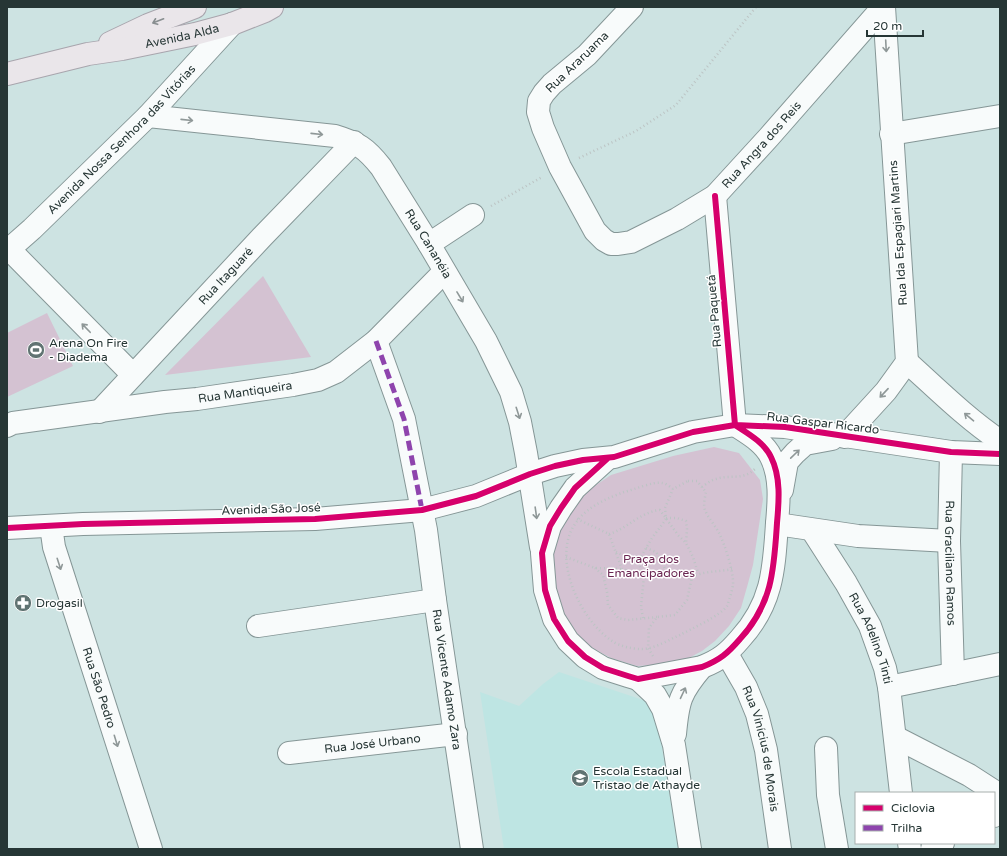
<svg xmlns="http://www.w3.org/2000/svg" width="1007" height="856" viewBox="0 0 1007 856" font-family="'Varela Round',sans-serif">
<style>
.built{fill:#bee5e3}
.green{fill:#d4c2d2}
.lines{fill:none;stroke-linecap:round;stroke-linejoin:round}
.minor-casing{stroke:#859696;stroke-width:24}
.major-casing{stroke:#a8a5ad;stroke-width:24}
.path{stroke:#bcc4c4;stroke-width:2.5;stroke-dasharray:1 3;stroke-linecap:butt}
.minor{stroke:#f8fbfb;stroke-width:22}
.major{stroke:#eae6ea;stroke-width:22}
.quiet{stroke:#8e44ad;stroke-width:5;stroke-dasharray:10 5;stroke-linecap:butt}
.cycleway-casing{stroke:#fff;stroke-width:8}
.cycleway{stroke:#d6006c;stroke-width:6}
.oneway{stroke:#888e90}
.oneway2{stroke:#8f9898}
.labels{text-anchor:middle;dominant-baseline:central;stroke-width:3;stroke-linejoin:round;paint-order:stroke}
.street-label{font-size:12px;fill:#263635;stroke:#fff}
.poi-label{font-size:12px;fill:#263635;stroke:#fff;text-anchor:start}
.park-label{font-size:12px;fill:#6a2652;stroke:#fff}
</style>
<rect width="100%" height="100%" fill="#cde3e2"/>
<!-- built -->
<path class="built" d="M559,672L655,704L678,849H504L480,692L519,706L543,684Z"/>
<!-- green -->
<path class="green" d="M263,276L311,357L165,375Z
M47,313L73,366L7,397V333Z
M714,447L739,453L760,480L763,499L753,565L747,587L741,608L729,626L715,641L702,651L685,660L670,664L637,666L611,658L590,647L573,632L559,606L551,577L553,544L560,522L581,495L611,475L673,456Z"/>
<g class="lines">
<defs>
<g id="minor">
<path id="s1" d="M632,7L587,55L552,84L544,93L539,101L538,112L543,128L560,167L595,231L604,240L611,244H618L631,242L677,219L715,196L769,137L883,7"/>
<path id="s2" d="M148,116L335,136C358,143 366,148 381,167L429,244L486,341L511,392L520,422L526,453L541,547"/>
<path d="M891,134L1000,116"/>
<path d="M429,244L473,215"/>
<path d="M10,250L133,375"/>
<path id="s3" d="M7,251L32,229L148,116L232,24"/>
<path id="s4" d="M376,341L404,419L426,530L435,600L472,849"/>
<path d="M907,362C937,389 966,418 1000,441"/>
<path id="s5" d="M99,412L262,237L354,142"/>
<path id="s6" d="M7,426L13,423L165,402L197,399L293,385L318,380L336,372L376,341L444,272"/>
<path d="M844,437L886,391L907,362L884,7"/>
<path id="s7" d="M951,452L949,541L953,674"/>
<path d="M608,458L575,488L561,508L550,526L542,553L545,590L554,619L568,641L585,657L603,668L628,676L638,679L702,667C720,660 728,653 740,639C773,603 774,568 777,523C779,501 781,477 771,457C764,442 747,433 735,425L715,196"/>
<path d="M782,490L787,462L795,453L805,444L832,439"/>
<path d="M777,524L858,536L949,541"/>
<path id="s8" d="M51,526L54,547L151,849"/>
<path d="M7,528L83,524L315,519L422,510L476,496L530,474L555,466L583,460L614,457L693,432L735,425L785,427L951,452L1000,454"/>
<path id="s9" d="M812,530L846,583L870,626L885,668L889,687L901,793"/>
<path d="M258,626L435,600"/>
<path id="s10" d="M727,654L746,687L757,714L766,750L780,849"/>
<path d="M638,679L655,695L663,709L674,745L690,849"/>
<path d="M889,687L1000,664"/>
<path d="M675,734C678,701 680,693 702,667"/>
<path d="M895,737L969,775L1000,795"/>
<path d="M826,748L828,795L837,849"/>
<path id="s11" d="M289,753L456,734"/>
<path d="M994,816L1000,812"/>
<path d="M909,843L910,849"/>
<path d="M932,849L943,843"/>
</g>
<g id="major">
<path d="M110,43L148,25L195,7"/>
<path id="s12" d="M7,74L88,54L122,49L195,34L232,24L265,11L272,7"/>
</g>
</defs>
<!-- minor casing -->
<use href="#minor" class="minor-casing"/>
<!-- major casing -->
<use href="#major" class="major-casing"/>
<!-- path -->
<path class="path" d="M579,158L636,131L676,105L756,7
M491,206L542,177
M688,481H697L706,492C705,497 703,505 705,510C708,518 715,525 719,533C725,545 734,572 733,585C732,591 729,601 727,606C720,616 691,629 680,635C668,640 655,649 641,649C632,649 619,646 612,641C579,619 549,554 578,520C589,506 608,498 624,492C633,490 654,481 662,483C666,483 670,487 673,489Z
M702,487C706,484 711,480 716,479C731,474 742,481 755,469
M666,518H677L686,521L687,529L686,543
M577,519L609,534L622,569L644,576L692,577
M609,534C627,529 640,512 660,510L678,535L686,543L693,557L698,573
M646,548L656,552L662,561L668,577
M616,552L638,562
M566,557L595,568L622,569
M595,568L603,575L607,592L608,605L618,618L628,620L657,617
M643,618L641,607L644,576L638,562L652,538L664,522L666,518L665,508L673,489
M653,656L648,648L649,628L657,617L675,615L687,600L692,577C702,571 719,572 732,569"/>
<!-- minor -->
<use href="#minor" class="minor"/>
<!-- major -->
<use href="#major" class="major"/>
<!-- quiet -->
<path class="quiet" d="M376,341L404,419L422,510"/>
<defs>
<path id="cycleway" d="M608,458L575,488L561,508L550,526L542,553L545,590L554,619L568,641L585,657L603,668L628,676L638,679L702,667C720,660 728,653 740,639C773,603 774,568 777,523C779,501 781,477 771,457C764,442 747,433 735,425L715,196
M7,528L83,524L315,519L422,510L476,496L530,474L555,466L583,460L614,457L693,432L735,425L785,427L951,452L1000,454"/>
</defs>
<!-- cycleway casing -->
<use href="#cycleway" class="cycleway-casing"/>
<!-- cycleway -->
<use href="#cycleway" class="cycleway"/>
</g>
<!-- one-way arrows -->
<defs><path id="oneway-shaft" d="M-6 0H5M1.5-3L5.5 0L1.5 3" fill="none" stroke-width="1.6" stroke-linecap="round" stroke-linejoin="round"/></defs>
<use class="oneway" href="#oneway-shaft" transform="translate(158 21) rotate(159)"/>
<g class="oneway2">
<use href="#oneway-shaft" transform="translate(886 46) rotate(87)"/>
<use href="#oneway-shaft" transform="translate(187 120) rotate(6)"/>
<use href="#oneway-shaft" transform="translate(317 134) rotate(6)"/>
<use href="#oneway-shaft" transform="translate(460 297) rotate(59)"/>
<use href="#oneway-shaft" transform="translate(86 328) rotate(-134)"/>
<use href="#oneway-shaft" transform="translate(884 393) rotate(133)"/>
<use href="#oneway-shaft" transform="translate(518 413) rotate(72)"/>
<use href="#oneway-shaft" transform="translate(969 417) rotate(-140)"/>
<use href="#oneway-shaft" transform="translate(795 454) rotate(-44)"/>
<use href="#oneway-shaft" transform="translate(536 513) rotate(82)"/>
<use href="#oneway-shaft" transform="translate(59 564) rotate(72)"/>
<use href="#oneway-shaft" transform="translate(683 693) rotate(-65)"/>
<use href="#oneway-shaft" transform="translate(116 741) rotate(73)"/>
</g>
<!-- icons -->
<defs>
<symbol id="stadium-disc" viewBox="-11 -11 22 22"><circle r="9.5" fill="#607372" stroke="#fff"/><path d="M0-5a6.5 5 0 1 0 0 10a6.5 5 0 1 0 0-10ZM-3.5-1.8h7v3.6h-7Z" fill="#fff"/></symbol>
<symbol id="pharmacy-disc" viewBox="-11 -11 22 22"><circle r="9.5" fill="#607372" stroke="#fff"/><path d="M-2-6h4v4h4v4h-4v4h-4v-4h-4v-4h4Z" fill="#fff"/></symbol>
<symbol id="school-disc" viewBox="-11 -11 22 22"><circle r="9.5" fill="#607372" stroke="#fff"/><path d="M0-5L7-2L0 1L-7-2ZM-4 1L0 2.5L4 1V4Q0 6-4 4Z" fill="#fff"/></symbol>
</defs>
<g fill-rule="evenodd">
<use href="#stadium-disc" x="26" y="340" width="20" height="20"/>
<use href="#pharmacy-disc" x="13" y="593" width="20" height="20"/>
<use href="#school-disc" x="570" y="768" width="20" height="20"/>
</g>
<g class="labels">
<!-- street labels -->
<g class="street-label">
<text stroke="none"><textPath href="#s12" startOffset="179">Avenida Alda</textPath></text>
<text transform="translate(577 62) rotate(-44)">Rua Araruama</text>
<text stroke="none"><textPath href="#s3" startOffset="160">Avenida Nossa Senhora das Vitórias</textPath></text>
<text stroke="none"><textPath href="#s1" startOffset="482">Rua Angra dos Reis</textPath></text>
<text transform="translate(898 233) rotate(-94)">Rua Ida Espagiari Martins</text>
<text stroke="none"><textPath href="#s2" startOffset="335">Rua Cananéia</textPath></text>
<text stroke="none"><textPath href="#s5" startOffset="186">Rua Itaguaré</textPath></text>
<text transform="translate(714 311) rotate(-95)">Rua Paquetá</text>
<text stroke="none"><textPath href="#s6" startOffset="241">Rua Mantiqueira</textPath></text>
<text transform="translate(823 423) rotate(7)">Rua Gaspar Ricardo</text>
<text transform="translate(271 509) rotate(-2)">Avenida São José</text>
<text stroke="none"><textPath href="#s7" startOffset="111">Rua Graciliano Ramos</textPath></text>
<text stroke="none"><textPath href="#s9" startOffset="124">Rua Adelino Tinti</textPath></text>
<text stroke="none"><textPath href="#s4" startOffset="347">Rua Vicente Adamo Zara</textPath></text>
<text stroke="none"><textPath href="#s8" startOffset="169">Rua São Pedro</textPath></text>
<text stroke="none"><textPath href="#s11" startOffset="84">Rua José Urbano</textPath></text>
<text stroke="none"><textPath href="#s10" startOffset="102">Rua Vinícius de Morais</textPath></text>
</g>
<!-- poi labels -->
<g class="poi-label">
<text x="49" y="343">Arena On Fire<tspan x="49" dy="14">- Diadema</tspan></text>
<text x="36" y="603">Drogasil</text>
<text x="593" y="771">Escola Estadual<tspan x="593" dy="14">Tristao de Athayde</tspan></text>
</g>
<!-- park labels -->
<g class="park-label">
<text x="651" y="559">Praça dos<tspan x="651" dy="14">Emancipadores</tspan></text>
</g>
</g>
<!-- border -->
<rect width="1007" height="856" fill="none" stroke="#263635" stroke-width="16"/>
<!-- legend -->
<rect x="855" y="792" width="140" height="52" fill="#ffffff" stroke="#a8afae"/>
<rect x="863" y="805" width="20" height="6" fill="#d6006c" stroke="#a8afae"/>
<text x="891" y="812" font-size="12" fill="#263635">Ciclovia</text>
<rect x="863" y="825" width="20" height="6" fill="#8e44ad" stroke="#a8afae"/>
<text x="891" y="832" font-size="12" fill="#263635">Trilha</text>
<!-- scale -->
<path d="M867 30v6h56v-6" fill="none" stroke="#263635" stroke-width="2"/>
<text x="873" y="30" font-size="12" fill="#263635" stroke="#ffffff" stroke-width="3" paint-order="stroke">20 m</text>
</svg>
